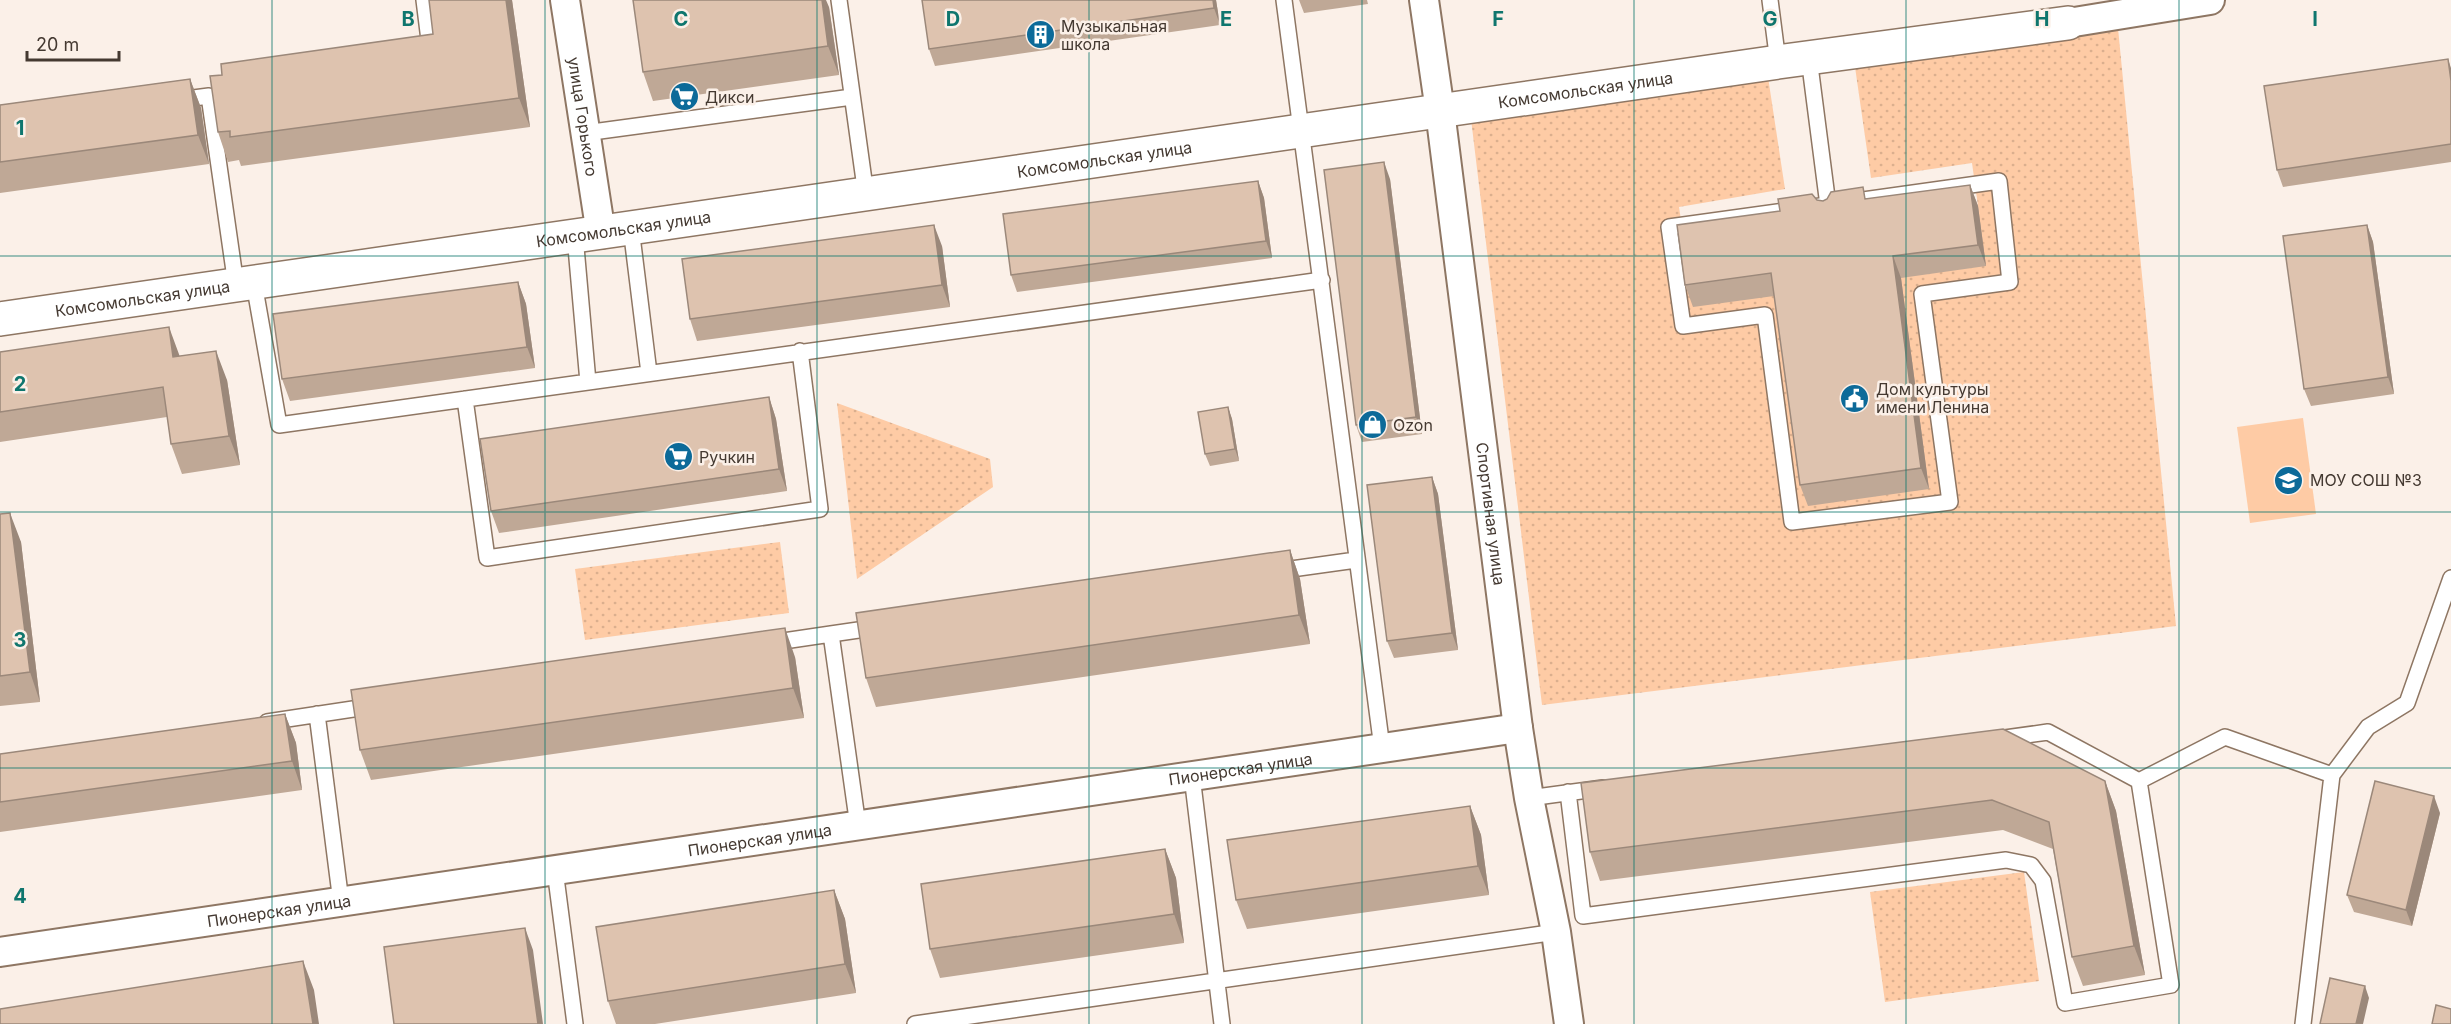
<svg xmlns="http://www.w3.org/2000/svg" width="2451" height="1024" viewBox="0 0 2451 1024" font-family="Inter,sans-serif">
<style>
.grass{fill:#fecba5}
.park{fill:url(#park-dots)}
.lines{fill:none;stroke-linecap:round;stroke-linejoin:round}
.lane-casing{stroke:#8e7663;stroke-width:18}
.street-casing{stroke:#8e7663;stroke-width:32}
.secondary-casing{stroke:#8e7663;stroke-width:36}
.lane{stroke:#fff;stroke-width:15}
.street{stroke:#fff;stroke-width:28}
.secondary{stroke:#fff;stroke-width:33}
.wall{fill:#bfa896}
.shaded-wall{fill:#9b887a}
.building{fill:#dec3af;stroke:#9b887a;stroke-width:1.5}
.grid{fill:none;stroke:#0f766e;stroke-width:1.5;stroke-opacity:0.55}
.labels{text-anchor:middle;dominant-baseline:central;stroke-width:5;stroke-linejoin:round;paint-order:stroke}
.poi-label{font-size:16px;fill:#443931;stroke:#fbf0e8;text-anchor:start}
.street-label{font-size:16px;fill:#443931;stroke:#fbf0e8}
.grid-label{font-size:20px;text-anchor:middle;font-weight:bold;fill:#0f766e;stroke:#fbf0e8;stroke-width:5;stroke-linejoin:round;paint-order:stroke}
</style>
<defs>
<pattern id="park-dots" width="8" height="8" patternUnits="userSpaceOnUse" patternTransform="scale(1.5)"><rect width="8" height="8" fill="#fecba5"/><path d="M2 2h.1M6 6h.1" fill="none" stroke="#dbaf8e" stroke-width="1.8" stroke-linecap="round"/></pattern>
</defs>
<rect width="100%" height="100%" fill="#fbf0e8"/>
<!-- grass -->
<path class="grass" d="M2303,418L2316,514L2250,523L2237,427Z"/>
<!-- park -->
<path class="park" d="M2118,28L2176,626L1542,705L1471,119L1768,77L1785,189L1679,207L1685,246L1978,206L1972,163L1871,178L1855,67Z
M837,403L990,459L993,487L857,579Z
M780,542L789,613L585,640L575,569Z
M2024,872L2039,981L1885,1002L1870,892Z"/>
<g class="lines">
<defs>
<path id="lane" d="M839,0L866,195
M1284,0L1382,748
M1770,0L1778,62
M423,49L430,48L424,0
M1809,58L1829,213
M178,100L209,96L236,285
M585,133L852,97
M1999,181L2010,282L1922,294L1950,502L1792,522L1765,315L1683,326L1669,227Z
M631,228L649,373
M575,236L588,382
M254,283L279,425L1322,280
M465,399L487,558L820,509L800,351
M1277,571L1356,560
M831,634L879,627
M770,643L831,634L858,826
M317,714L341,902
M267,722L373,706
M1998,739L2048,732L2139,781
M1192,776L1222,1024
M2139,781L2225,737L2332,775
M1568,792L1583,916L2006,860L2031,865L2043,881L2065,1003L2171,985L2139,781
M1529,798L1603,788
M555,870L575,1024
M915,1024L1556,932
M2303,1024L2332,775L2368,727L2407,703L2451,578"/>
<g id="street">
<path id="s1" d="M565,0L601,234"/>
<path id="s2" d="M1424,0L1440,111L1518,728L1529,798L1556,932L1569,1024"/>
<path d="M2068,23L2210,0"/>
<path id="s3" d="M0,952L1518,728"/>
</g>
<g id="secondary">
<path id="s4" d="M0,319L1778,62L2068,23"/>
</g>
</defs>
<!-- lane casing -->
<use href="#lane" class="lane-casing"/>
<!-- street casing -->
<use href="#street" class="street-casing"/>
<!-- secondary casing -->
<use href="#secondary" class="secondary-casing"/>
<!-- lane -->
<use href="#lane" class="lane"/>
<!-- street -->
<use href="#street" class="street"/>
<!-- secondary -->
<use href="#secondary" class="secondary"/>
</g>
<!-- wall -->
<path class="wall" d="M512,0L530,127L241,166L239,160L228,162L218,132L222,75L433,34Z
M1216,0L1220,25L935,66L929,49Z
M1299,0H1367L1368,4L1304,13Z
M829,7L839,75L653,101L643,72Z
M2451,68V162L2283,187L2277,170Z
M190,79L201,108L209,164L0,193V105Z
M1390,179L1422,434L1362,442L1356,425Z
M1258,181L1264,198L1272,258L1017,292L1011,275Z
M1970,185L1978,206L1986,266L1901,278L1929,489L1808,506L1800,485L1774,296L1693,307L1685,285L1780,211L1817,200L1823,201L1868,199Z
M2367,225L2373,242L2394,394L2311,406L2304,389Z
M942,246L950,307L697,341L690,319Z
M518,282L526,304L535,368L290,401L282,379Z
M0,352L180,356L227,380L240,465L182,474L171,444L167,417L0,442Z
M769,397L776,419L787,491L499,533L491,511Z
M1228,407L1232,419L1239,461L1210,466L1205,454Z
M1432,477L1438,494L1458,650L1394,658L1387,641Z
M0,514L21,542L40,702L0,706Z
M1290,550L1300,579L1310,644L876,707L866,678Z
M795,657L804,718L371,780L360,750Z
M285,714L296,743L302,790L0,832V754Z
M2105,781L2116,811L2145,975L2083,986L2072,957L2053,849L2003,830L1600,881L1590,852Z
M1470,806L1481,835L1489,895L1247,929L1236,900Z
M2440,813L2412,926L2354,912L2347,895Z
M1165,849L1176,878L1184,943L940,978L930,949Z
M834,890L845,919L856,993L655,1024H616L608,1001Z"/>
<!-- shaded-wall -->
<path class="shaded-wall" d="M506,0H512L530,127L519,98Z
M822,0H826L829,7L839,75L828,46Z
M1213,0H1216L1220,25L1214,8Z
M2448,59L2451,68V81Z
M190,79L201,108L209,164L198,135Z
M1384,162L1390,179L1422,434L1416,417Z
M1258,181L1264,198L1272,258L1266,241Z
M1970,185L1978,206L1986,266L1978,245Z
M934,225L942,246L950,307L942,285Z
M2367,225L2373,242L2394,394L2388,377Z
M1893,256L1901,278L1929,489L1921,468Z
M518,282L526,304L535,368L527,347Z
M169,327L180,357H173Z
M216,351L227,380L240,465L229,436Z
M769,397L776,419L787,491L779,469Z
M1228,407L1232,419L1239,461L1235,449Z
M1432,477L1438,494L1458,650L1452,633Z
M10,513L21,542L40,702L30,672Z
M1290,550L1300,579L1310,644L1299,615Z
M785,628L795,657L804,718L793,688Z
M285,714L296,743L302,790L292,761Z
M2105,781L2116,811L2145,975L2134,946Z
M2434,796L2440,813L2412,926L2406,910Z
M1470,806L1481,835L1489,895L1478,866Z
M1165,849L1176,878L1184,943L1174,914Z
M834,890L845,919L856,993L845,964Z
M525,928L533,950L543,1024H538Z
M303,961L314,990L319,1024H313Z
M2365,986L2369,998L2363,1024H2356Z"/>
<!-- building -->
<path class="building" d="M429,0H506L519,98L230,137V131L218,132L210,76L222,75L221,64L433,34Z
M633,0H822L828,46L643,72Z
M922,0H1213L1214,8L929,49Z
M2448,59L2451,81V144L2277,170L2264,86Z
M190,79L198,135L0,162V105Z
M1384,162L1416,417L1356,425L1324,170Z
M1258,181L1266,241L1011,275L1003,214Z
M1970,185L1978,245L1893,256L1921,468L1800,485L1771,273L1685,285L1677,225L1780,211L1778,199L1812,194L1817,200L1823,201L1827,199L1831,192L1863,187L1865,199Z
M934,225L942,285L690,319L682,259Z
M2367,225L2388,377L2304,389L2283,236Z
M518,282L527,347L282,379L273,314Z
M169,327L173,357L216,351L229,436L171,444L163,387L0,412V352Z
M769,397L779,469L491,511L480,439Z
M1228,407L1235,449L1205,454L1198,412Z
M1432,477L1452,633L1387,641L1367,485Z
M10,513L30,672L0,676V514Z
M1290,550L1299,615L866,678L856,613Z
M785,628L793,688L360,750L351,690Z
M285,714L292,761L0,802V754Z
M2003,729L2105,781L2134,946L2072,957L2049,822L1992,800L1590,852L1581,783Z
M2375,781L2434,796L2406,910L2347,895Z
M1470,806L1478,866L1236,900L1227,840Z
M1165,849L1174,914L930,949L921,884Z
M834,890L845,964L608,1001L596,927Z
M525,928L538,1024H394L384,947Z
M303,961L313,1024H0V1009Z
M2330,978L2365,986L2356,1024H2320Z
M2436,1005L2451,1009V1024H2432Z"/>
<!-- grid -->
<path class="grid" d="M272,0V1024M545,0V1024M817,0V1024M1089,0V1024M1362,0V1024M1634,0V1024M1906,0V1024M2179,0V1024M0,256H2451M0,512H2451M0,768H2451"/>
<!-- icons -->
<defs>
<symbol id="building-disc" viewBox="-11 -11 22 22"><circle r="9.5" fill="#0c6a99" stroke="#fbf0e8"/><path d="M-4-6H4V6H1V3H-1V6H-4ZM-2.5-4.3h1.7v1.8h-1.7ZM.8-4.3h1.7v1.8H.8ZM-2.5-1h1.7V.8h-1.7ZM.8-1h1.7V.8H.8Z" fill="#fff"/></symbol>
<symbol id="supermarket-disc" viewBox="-11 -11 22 22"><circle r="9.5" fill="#0c6a99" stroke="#fbf0e8"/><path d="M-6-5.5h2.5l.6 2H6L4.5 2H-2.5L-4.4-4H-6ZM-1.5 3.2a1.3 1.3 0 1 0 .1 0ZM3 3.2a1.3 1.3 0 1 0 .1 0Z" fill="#fff"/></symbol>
<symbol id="civic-disc" viewBox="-11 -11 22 22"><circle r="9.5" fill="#0c6a99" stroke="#fbf0e8"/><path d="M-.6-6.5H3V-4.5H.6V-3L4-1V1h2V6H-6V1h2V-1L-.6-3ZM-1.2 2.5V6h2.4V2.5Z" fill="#fff"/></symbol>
<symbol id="shop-disc" viewBox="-11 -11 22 22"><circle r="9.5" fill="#0c6a99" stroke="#fbf0e8"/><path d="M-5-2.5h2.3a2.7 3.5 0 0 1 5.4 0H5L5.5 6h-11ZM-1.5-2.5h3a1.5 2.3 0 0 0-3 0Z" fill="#fff"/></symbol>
<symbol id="school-disc" viewBox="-11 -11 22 22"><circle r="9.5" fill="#0c6a99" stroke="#fbf0e8"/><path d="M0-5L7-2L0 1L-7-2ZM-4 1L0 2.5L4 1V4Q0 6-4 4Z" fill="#fff"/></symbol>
</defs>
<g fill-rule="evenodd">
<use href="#building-disc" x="1024" y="18" width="33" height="33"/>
<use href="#supermarket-disc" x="668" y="80" width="33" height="33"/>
<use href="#civic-disc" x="1838" y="382" width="33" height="33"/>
<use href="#shop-disc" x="1356" y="408" width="33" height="33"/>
<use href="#supermarket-disc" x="662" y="440" width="33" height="33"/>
<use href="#school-disc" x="2272" y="464" width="33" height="33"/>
</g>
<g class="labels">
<!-- poi labels -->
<g class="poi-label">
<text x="1061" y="26">Музыкальная<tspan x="1061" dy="18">школа</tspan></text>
<text x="705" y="97">Дикси</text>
<text x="1876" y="389">Дом культуры<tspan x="1876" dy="18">имени Ленина</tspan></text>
<text x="1393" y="425">Ozon</text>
<text x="699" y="457">Ручкин</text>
<text x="2310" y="480">МОУ СОШ №3</text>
</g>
<!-- street labels -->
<g class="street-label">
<text stroke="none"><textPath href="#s4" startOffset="1602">Комсомольская улица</textPath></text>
<text stroke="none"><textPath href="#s1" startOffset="118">улица Горького</textPath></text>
<text stroke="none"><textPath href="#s4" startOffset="1116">Комсомольская улица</textPath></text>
<text stroke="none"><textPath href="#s4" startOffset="630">Комсомольская улица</textPath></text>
<text stroke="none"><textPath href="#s4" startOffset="144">Комсомольская улица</textPath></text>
<text stroke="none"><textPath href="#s2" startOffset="518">Спортивная улица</textPath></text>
<text stroke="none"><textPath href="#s3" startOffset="1254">Пионерская улица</textPath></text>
<text stroke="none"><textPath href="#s3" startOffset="768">Пионерская улица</textPath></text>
<text stroke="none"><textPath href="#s3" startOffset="282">Пионерская улица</textPath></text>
</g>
</g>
<g class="grid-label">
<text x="408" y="26">B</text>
<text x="681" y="26">C</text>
<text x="953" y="26">D</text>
<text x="1226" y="26">E</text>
<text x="1498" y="26">F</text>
<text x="1770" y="26">G</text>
<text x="2042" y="26">H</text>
<text x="2315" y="26">I</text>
<text x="20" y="135">1</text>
<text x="20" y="391">2</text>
<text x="20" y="647">3</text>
<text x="20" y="903">4</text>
</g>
<!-- scale -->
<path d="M27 51v9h92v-9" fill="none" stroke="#443931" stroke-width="3"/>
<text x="36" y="51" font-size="18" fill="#443931" stroke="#fbf0e8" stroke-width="4.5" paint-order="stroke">20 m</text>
</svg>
